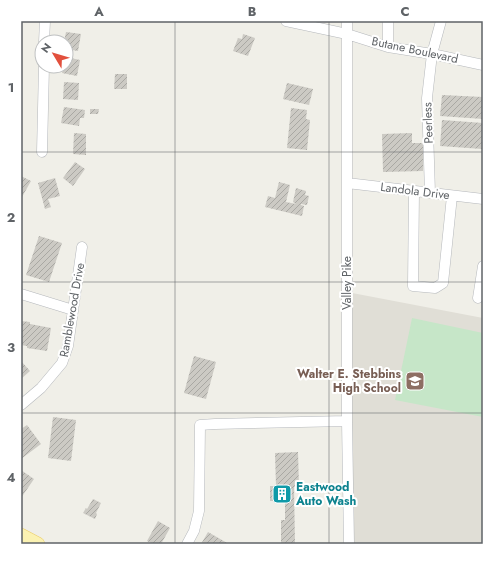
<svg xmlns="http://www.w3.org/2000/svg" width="504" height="565" viewBox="0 0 504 565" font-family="Jost,sans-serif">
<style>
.education{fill:#e0ded6}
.pitch{fill:#c6e6c8}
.building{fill:url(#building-hatch)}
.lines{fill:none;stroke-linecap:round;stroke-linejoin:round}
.minor-casing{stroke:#b5b8bc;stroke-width:11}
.major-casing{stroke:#ebcb66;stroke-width:14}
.minor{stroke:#fff;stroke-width:10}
.major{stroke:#fbf2b2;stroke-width:13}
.grid{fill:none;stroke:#5f6367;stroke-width:1;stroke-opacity:0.55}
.labels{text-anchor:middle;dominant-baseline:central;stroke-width:4;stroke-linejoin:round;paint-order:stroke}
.street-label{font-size:12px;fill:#5f6367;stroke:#fff}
.education-label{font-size:12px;font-weight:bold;fill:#785e54;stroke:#fff;text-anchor:end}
.culture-label{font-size:12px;font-weight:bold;fill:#0d838f;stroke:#fff;text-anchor:start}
.neatline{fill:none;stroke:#5f6367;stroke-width:1.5}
.grid-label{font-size:13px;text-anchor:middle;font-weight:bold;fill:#5f6367}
</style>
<defs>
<pattern id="building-hatch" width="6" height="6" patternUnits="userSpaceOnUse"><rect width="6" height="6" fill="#cccac4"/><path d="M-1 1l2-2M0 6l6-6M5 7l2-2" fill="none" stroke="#a9a8a3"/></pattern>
</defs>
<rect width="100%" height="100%" fill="#f0efe8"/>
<!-- education -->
<path class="education" d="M347,292L483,318V544H349Z"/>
<!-- pitch -->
<path class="pitch" d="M412,318L483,333V417L395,400Z"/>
<!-- building -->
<path class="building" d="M66,32L81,34L78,51L66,49V42H64Z
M243,34L255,38L248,56L233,51L238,38L242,39Z
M66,57L80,60L77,76L62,73L64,66H66Z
M115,74H127V89H114Z
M64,82L79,83L78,100L63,99Z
M287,83L313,89L309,105L283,99Z
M442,95L483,97V119L440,116Z
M64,107L85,110L84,118H80L79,126L61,123Z
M291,108L307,110L306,119L310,120L307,150L287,148Z
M90,109H99L98,114H90Z
M442,120L483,123L482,149L440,146Z
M74,133L86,134V155L73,154Z
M412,133V143H423V171L383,172L382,134Z
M75,162L85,169L73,186L63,178Z
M21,176L31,181L22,197L21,196Z
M55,178L60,196L48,199L51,207L45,209L38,183Z
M279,182L290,185L286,202L296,204L293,202L296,188L306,191L305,195L309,196L307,205L301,204V205L304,206L302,216L265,207L268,196L275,198Z
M39,236L62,243L49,282L26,275Z
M21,321L30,322V324L51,328L47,351L27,348V346L21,345Z
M194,356L216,362L206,399L184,393Z
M21,361L30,371L21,379Z
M53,417L76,420L71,461L48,458Z
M27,425L41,444L21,459V429Z
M298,452L299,487H294L295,544H281V520H285V501H270V486H276L275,453Z
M21,470L34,479L21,498Z
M93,499L101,503L96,513L97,514L95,519L83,513L86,508L87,509Z
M158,521L170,528L161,544H153L147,541Z
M208,532L229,544H201Z"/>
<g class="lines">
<defs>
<path id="minor" d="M286,21L347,34L388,47L432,54L483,65
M347,21V421L349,544
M44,42L45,21
M388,47V21
M42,152L44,66
M347,183L483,199
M414,191L413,286L435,288L443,283L452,196
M430,193L427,98L432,54L441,21
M21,294L73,310
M478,298L483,266
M21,405L41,388L62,363L68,346L82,247
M187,544L194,531L199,511L200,425L215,424L347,421"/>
<path id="major" d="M21,535L38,544"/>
</defs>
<!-- minor casing -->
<use href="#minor" class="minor-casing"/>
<!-- major casing -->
<use href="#major" class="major-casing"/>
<!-- minor -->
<use href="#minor" class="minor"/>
<!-- major -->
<use href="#major" class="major"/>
</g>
<!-- grid -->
<path class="grid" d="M175,21V544M329,21V544M21,152H483M21,282H483M21,413H483"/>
<!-- icons -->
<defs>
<symbol id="school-square" viewBox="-11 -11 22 22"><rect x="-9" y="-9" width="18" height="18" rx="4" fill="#8d6e63" stroke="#fff"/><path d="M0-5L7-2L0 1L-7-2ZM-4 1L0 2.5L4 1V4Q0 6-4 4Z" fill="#fff"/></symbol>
<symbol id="building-square" viewBox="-11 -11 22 22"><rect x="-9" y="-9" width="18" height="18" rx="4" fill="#0f9aa8" stroke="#fff"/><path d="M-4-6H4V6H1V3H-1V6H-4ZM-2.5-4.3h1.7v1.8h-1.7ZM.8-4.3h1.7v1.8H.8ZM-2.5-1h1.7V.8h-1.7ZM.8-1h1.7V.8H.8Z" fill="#fff"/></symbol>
</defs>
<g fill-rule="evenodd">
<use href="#school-square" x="404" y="370" width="22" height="22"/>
<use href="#building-square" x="271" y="483" width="22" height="22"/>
</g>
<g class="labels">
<!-- street labels -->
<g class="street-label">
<text transform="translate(415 50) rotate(12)">Butane Boulevard</text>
<text transform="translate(428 123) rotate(-92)">Peerless</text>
<text transform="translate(415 191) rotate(7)">Landola Drive</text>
<text transform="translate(347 283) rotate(-90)">Valley Pike</text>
<text transform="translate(72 310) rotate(-80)">Ramblewood Drive</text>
</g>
<!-- education labels -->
<g class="education-label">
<text x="401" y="374">Walter E. Stebbins<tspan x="401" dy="14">High School</tspan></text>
</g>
<!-- culture labels -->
<g class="culture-label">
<text x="296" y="487">Eastwood<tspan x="296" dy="14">Auto Wash</tspan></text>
</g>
</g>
<!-- border -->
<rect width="504" height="565" fill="none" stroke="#ffffff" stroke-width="44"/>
<!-- north arrow -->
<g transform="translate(54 54) rotate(308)"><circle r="19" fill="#ffffff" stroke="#bfc1c2"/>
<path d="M0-3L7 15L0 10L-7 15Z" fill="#e2503d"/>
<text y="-6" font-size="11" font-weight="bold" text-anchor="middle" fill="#5f6367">N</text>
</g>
<rect x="22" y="22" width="460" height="521" class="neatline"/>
<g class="grid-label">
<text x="99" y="16">A</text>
<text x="252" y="16">B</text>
<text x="405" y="16">C</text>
<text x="11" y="92">1</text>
<text x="11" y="222">2</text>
<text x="11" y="352">3</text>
<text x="11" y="482">4</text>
</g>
</svg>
